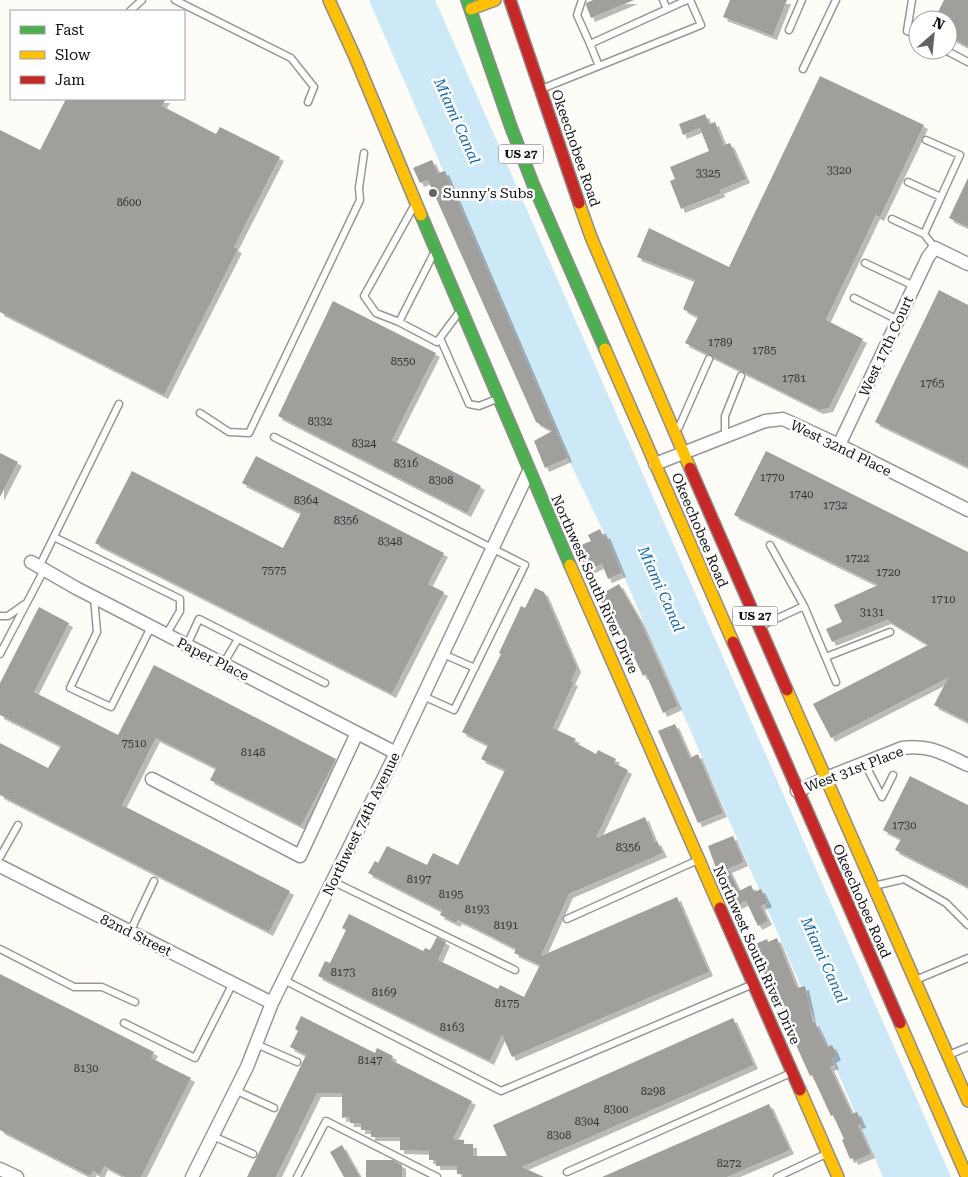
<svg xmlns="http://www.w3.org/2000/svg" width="968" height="1177" viewBox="0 0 968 1177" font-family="'Roboto Serif',serif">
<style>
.water{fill:#cde8f7}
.building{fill:#a19f9c;filter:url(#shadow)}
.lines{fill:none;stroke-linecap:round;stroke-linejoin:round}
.lane-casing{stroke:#979795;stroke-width:9}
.street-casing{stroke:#979795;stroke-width:15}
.fast-casing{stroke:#8e8d8b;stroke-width:14}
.slow-casing{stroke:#8e8d8b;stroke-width:14}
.jam-casing{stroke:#8e8d8b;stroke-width:14}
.lane{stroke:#fffffe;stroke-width:6}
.street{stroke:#fffffe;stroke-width:12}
.fast{stroke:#4caf50;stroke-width:11}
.slow{stroke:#ffc107;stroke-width:11}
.jam{stroke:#c62828;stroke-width:11}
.poi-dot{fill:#646362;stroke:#fff;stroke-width:2}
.labels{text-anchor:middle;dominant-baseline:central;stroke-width:5;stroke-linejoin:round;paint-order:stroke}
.number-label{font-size:11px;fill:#353434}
.shield{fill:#fff;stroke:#585858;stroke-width:1}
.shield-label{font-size:12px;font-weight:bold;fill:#111}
.street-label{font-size:14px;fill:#111;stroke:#fff}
.poi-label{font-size:14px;fill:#111;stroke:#fff;text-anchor:start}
.water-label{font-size:15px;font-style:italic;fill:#1768a6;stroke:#fff}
</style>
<defs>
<filter id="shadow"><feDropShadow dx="4" dy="4" stdDeviation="0" flood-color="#0004"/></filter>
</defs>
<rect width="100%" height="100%" fill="#fdfcf7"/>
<!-- water -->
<path class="water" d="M369,0H435L951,1177H883L616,558L568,458Z"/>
<!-- building -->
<path class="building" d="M593,0H634L591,18L586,5V3Z
M730,0H787L773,36L723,17Z
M944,0H968V47L948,36V20H934Z
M820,76L924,125L880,217L876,215L826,320L863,339L829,408L819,410L685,343L698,317L683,309L695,280L637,257L649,228L729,267Z
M66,99H166L162,106L216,134L220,127L280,157L234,247L238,249L164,395L0,312V130L40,150Z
M705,114L709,124L715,122L724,145L730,143L746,179L720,190L721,193L681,209L670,181L675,179L670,167L709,151L700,128L683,135L679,124Z
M432,160L438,173L445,171L568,458L545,468L534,441L552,431L536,422L428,180L420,183L413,168Z
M968,178V227L949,218Z
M939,290L968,305V467L875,422Z
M333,301L436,353L392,440L481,486L467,513L278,416Z
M766,451L968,552V722L934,705L948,678L831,738L813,704L928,645L887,620L832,642L826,629L842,622L834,605L878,585L734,515Z
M0,453L18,462L0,497Z
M256,456L444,553L428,584L444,592L392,694L95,543L132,471L283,548L301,513L242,483Z
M600,529L603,536L606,534L622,573L608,579L602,564L587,571L576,547L591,541L588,535Z
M619,584L641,622L678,706L663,713L646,674L643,676L618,623L615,625L598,596Z
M535,588L544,592L577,668L571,681L574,682L553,728L576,739L574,742L596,754L598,750L616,759L614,763L628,770L596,838L645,817L655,842L657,841L663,853L569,894L541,956L677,897L709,972L512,1057L502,1035L490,1061L318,976L325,961L330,963L346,930L342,928L349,914L423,951L425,948L430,950L437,937L446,942L438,960L498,989L500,985L524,997L540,965L514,953L516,949L479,930L458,920L456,923L440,915L442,911L368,873L375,861L378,863L387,846L427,865L433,853L458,865L505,770L481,759L488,745L462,732L501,654L499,653L521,606L525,608Z
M39,607L69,623L34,692L118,735L154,665L336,759L301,826L210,780L216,768L156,738L122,805L290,891L269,932L0,795V743L48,768L61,746L0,715V683Z
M675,724L690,758L698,754L723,813L698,823L658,731Z
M910,776L968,805V887L895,850L901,839L883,830Z
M733,836L744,862L728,869L739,891L751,885L754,892L761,889L768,903L761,906L768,921L758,926L746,901L734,907L716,868L708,846Z
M777,938L797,988L805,986L813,1023L815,1022L827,1047L832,1045L837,1056L832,1059L835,1065L830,1067L852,1114L857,1112L862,1124L858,1125L871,1154L854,1161L853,1158L850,1159L842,1140L844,1139L833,1115L831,1116L812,1075L810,1076L784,1018L775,986L770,988L753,945L767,939L768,942Z
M0,974L154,1052L151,1058L191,1078L141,1177H125L104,1166L100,1175L93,1171L90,1176L0,1130Z
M301,1016L375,1053L377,1048L393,1056L391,1060L472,1101L453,1139L464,1140V1144H473V1156H507L493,1125L733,1018L754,1065L522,1167L544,1177H463V1174H457V1166H436V1160H429V1151L400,1150V1137H371V1130H361V1123H350L349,1117L342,1118V1093H317L276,1177H247L306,1055L290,1047L298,1031L295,1029Z
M769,1104L790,1150L727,1177H602Z
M342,1145L349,1158L360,1177H344L330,1152Z
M366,1160H393L402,1165V1177H366Z"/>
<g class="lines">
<defs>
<path id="lane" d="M175,0L291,58L314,87L308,102
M582,0L577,15L590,44
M663,0L667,9
M912,0L907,31L918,36
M130,11L142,0
M789,30L802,0
M945,50L968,62
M599,66L590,44L687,0
M803,69L836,0
M544,88L701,25L690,0
M926,140L960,155L941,197
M908,182L941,197L924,234
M414,206L364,296L376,313L399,322L437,342L460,311
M892,219L924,234L935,248
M865,263L914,286
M854,298L898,320
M399,322L434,253
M440,338L469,404L479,406L497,399
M200,413L229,432L249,433L360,200L359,188L364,153
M679,427L709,359
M274,437L525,565L454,710L423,696
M725,437V416L741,376
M54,537L180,599V611L166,635
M770,545L804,606
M39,567L119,404
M94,597L97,632L70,688L111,707L151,627
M0,616H8L25,604
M763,625L804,606L836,682
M187,645L199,619L325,683
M0,654L44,570
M443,654L475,668
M826,657L890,632
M223,664L238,639
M865,764L882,797L893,775
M0,857L18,825
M332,881L515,970
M878,885L904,879L946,903L968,925
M567,919L698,860
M130,932L154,881
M0,949L74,987H102L135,1002
M918,979L968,958
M284,980L501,1091L751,985
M124,1023L195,1058L233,983
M256,1044L297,1062
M951,1054L968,1047
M235,1090L274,1108
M213,1136L253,1154
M567,1172L791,1073
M297,1177L326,1121L437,1177
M777,1177L826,1154"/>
<path id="street" d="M839,445L928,257L935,248L968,264
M655,464L765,421L783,419L839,445L968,510
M31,562L76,588L396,753
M152,779L300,856L357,733
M797,791L826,778L902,748C929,744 944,754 968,765
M0,866L272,1003
M0,1169L17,1177
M192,1177L247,1067L272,1003L396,753L529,471"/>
<path id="fast" d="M467,0L511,127L533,184L605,349
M421,215L570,565"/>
<path id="slow" d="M329,0L355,57L421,215
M471,9L495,0
M579,203L591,237L690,468
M605,349L733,642
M570,565L720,908
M787,690L968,1101
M900,1023L967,1177
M800,1090L838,1177"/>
<path id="jam" d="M510,0L579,203
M690,468L787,690
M733,642L900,1023
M720,908L800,1090"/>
</defs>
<!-- lane casing -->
<use href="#lane" class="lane-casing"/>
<!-- street casing -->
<use href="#street" class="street-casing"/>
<!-- fast casing -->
<use href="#fast" class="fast-casing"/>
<!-- slow casing -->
<use href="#slow" class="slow-casing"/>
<!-- jam casing -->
<use href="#jam" class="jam-casing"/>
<!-- lane -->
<use href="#lane" class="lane"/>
<!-- street -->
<use href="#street" class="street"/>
<!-- fast -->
<use href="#fast" class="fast"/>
<!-- slow -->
<use href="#slow" class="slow"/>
<!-- jam -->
<use href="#jam" class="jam"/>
</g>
<!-- markers -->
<circle class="poi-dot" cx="433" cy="193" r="5"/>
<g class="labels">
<!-- number labels -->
<g class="number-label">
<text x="839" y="170">3320</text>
<text x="708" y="173">3325</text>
<text x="129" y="202">8600</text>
<text x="720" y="342">1789</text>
<text x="764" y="350">1785</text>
<text x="403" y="361">8550</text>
<text x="794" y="378">1781</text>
<text x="932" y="383">1765</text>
<text x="320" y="421">8332</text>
<text x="364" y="443">8324</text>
<text x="406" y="463">8316</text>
<text x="772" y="477">1770</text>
<text x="441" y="480">8308</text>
<text x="801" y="494">1740</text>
<text x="306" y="500">8364</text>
<text x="835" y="505">1732</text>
<text x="346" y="520">8356</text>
<text x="390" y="541">8348</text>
<text x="857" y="558">1722</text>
<text x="274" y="570">7575</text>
<text x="888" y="572">1720</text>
<text x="943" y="599">1710</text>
<text x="872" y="612">3131</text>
<text x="134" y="743">7510</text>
<text x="253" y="752">8148</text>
<text x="904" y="825">1730</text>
<text x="628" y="847">8356</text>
<text x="419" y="879">8197</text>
<text x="451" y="894">8195</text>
<text x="477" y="909">8193</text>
<text x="506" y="925">8191</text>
<text x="343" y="972">8173</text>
<text x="384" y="992">8169</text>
<text x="507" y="1003">8175</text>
<text x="452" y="1027">8163</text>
<text x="370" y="1060">8147</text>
<text x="86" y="1068">8130</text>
<text x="653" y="1091">8298</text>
<text x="616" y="1109">8300</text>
<text x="587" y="1121">8304</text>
<text x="559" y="1135">8308</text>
<text x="729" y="1163">8272</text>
</g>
<!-- shield labels -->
<g class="shield">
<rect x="498.5" y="144.5" width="45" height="19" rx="4"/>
<rect x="732.5" y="606.5" width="45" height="19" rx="4"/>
</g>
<g class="shield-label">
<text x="521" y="154">US 27</text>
<text x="755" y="616">US 27</text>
</g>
<!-- street labels -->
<g class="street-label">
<text transform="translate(576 148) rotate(71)">Okeechobee Road</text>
<text transform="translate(886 346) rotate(-65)">West 17th Court</text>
<text transform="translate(841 448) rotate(26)">West 32nd Place</text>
<text transform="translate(700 530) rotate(67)">Okeechobee Road</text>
<text transform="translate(595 584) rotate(66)">Northwest South River Drive</text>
<text transform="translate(213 659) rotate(27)">Paper Place</text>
<text transform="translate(854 769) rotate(-21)">West 31st Place</text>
<text transform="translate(361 824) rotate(-64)">Northwest 74th Avenue</text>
<text transform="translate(862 901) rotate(66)">Okeechobee Road</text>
<text transform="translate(136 935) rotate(26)">82nd Street</text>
<text transform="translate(757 955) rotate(66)">Northwest South River Drive</text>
</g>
<!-- poi labels -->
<g class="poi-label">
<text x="443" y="193">Sunny's Subs</text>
</g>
<!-- water labels -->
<g class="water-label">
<text transform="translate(457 121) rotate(66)">Miami Canal</text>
<text transform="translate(661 589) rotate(66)">Miami Canal</text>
<text transform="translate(824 960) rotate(66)">Miami Canal</text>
</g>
</g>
<!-- legend -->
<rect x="10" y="10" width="175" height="90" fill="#ffffff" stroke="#a0a0a0"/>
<rect x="20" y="26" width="25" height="8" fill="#4caf50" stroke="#a0a0a0"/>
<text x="55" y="35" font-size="15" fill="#111111">Fast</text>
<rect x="20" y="51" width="25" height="8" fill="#ffc107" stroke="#a0a0a0"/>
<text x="55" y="60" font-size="15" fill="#111111">Slow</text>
<rect x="20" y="76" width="25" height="8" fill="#c62828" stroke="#a0a0a0"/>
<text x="55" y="85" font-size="15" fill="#111111">Jam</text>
<!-- north arrow -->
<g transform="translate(933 35) rotate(27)"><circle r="24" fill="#ffffff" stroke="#a0a0a0"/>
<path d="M0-4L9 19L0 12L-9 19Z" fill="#646362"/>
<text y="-8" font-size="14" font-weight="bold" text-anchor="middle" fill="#111111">N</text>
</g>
</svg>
